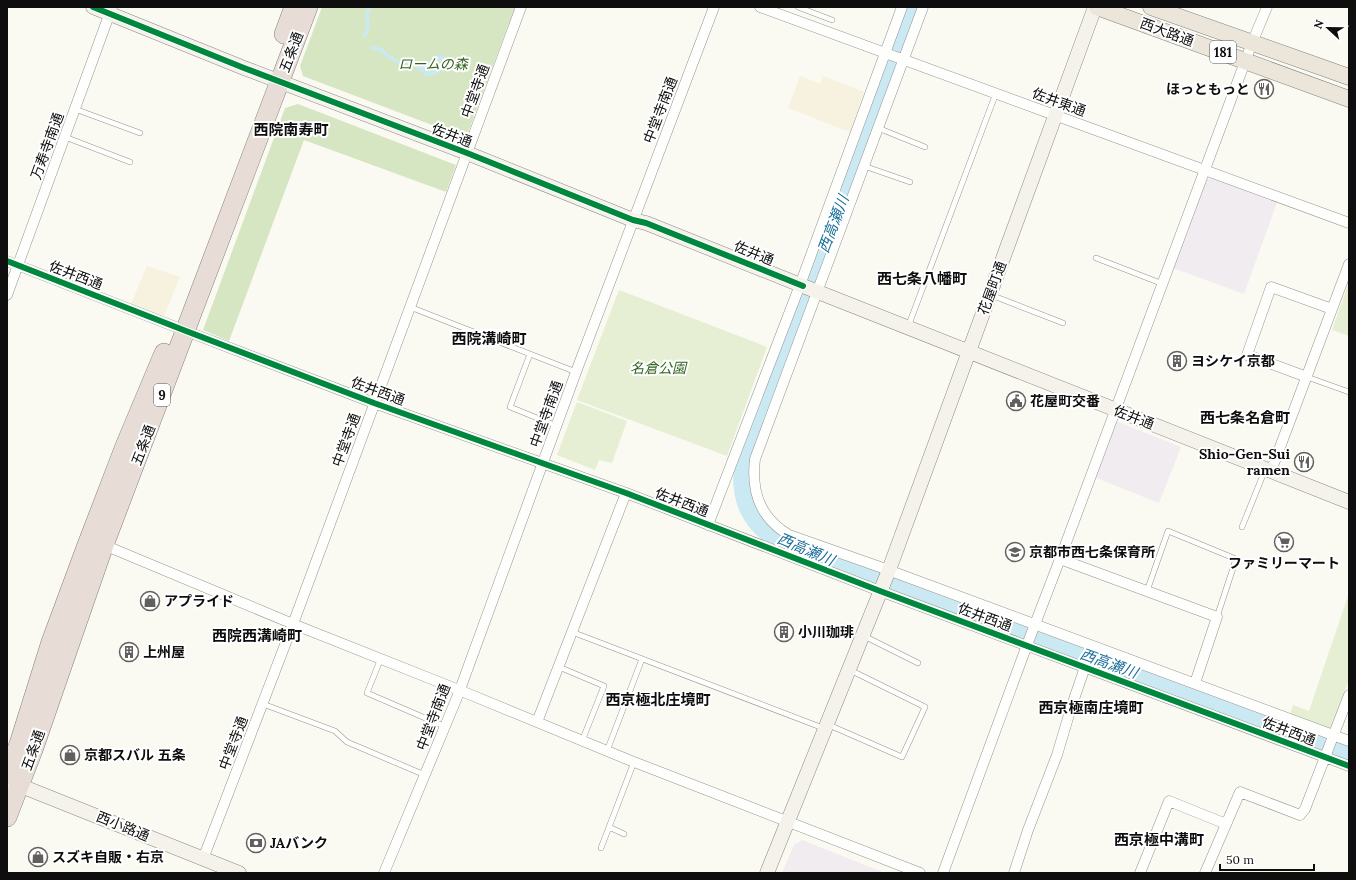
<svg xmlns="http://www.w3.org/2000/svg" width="1356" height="880" viewBox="0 0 1356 880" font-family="Lora,'Noto Sans JP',serif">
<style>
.industrial{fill:#f1ecef}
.farmland{fill:#f6f2df}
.green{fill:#e6efd3}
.forest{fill:#d7e6c2}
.water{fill:#cae9f3;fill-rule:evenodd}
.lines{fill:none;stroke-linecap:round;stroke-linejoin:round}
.stream{stroke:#cae9f3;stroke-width:3.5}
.river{stroke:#cae9f3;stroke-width:22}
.lane-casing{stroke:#949491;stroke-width:6}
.street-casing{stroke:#949491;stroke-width:11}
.secondary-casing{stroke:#8b8a87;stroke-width:15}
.primary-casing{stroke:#82817e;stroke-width:17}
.highway-casing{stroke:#82817e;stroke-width:20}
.lane{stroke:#fefefd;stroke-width:5}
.street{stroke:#fefefd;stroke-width:10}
.secondary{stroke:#f4f2ea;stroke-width:14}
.primary{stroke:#ebe5da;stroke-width:16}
.highway{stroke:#e8ddd6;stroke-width:19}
.cycleway-casing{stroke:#fff;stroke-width:8}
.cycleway{stroke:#00873e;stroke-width:6}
.labels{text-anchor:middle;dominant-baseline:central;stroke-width:4;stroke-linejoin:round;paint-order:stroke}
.shield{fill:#fff;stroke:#565656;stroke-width:1}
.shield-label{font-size:13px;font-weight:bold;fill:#0e0e0e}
.street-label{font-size:14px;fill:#0e0e0e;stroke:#fff}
.park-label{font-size:14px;font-style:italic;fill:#346321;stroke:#fff}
.poi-label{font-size:14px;font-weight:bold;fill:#0e0e0e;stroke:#fff;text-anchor:start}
.neighbourhood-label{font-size:15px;font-weight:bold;fill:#0e0e0e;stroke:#fff}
.water-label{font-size:15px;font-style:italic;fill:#1c6f9a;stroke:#fff}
</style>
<rect width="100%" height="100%" fill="#faf9f2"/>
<!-- industrial -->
<path class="industrial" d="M1214,177L1278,200L1244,294L1173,268L1206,180Z
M1116,421L1181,447L1159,503L1094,477Z
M802,840L885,873H782L794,845Z"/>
<!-- farmland -->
<path class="farmland" d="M800,76L820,84L823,76L864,92L850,132L788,108Z
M147,266L180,277L164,316L131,304Z"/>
<!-- green -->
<path class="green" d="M1349,282V336L1332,330Z
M619,290L767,347L727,456L577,400Z
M577,402L627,421L612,463L599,460L595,470L557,455Z
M1349,593V680L1331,728L1326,730L1292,717L1290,714L1293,705L1309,711Z"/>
<!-- forest -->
<path class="forest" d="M322,7H515L466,138L303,76L300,66Z
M298,104L456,165L446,192L304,140L229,341L203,330L285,108Z"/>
<!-- water -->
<path class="water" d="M440,55L445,56C447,67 437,80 425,75C420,72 418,68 413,65L414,64H419L431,62L433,58ZM438,60L441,61L442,63C439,71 435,72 427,71V68L431,66Z"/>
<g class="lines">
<!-- stream -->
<path class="stream" d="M364,37C366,33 368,28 368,24C367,17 366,13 370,7
M372,48C383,47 385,56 394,60C400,63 407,61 413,64
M818,249L821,261
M759,405L762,416"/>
<!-- river -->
<path class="river" d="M914,7L874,113L818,270L748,452C737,494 750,526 790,544L1349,753"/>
<defs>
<path id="lane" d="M798,7L832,20
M75,109L140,133
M878,128L925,147
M65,137L130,162
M864,166L910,182
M1096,258L1163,284
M991,295L1063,323
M410,307L576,372
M908,327L996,93
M530,354L510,407L557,426
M1307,377L1349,392
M1242,527L1265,470
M1147,591L1168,531L1236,559L1217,617
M572,632L823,728
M864,636L918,663
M381,658L367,693L446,727
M559,667L604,686L582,741
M263,704L335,731L347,742L425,775
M829,725L902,757L925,707L850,670
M607,751L642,659
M609,827L624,834
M601,848L634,762"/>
<path id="street" d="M760,7C957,78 1152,152 1349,223
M923,7L755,459C751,492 760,518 789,535L880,567L1349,741
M7,261L186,331L374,403L626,493L880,591L1349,766
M7,295L112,7
M1307,377L1247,355L1271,287L1332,309
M1271,471L1349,264
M708,525L800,285L902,7
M104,545L293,624L459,690L634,762L920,873
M1060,559L1217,617L1195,683
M537,722L626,493
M203,859L293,624L521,7
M384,873L458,695L576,372L714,7
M943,873L1027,645L1060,559L1252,43L1267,7
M1014,873L1028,830L1057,755L1071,708L1085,667
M1140,873L1169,801L1226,824
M1205,873L1240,792L1300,815L1305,809L1349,695"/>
<path id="secondary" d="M93,7L244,68L467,153L633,220L646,223L818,292L1349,502
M11,782L239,873
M767,873L889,570L1095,7"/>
<path id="primary" d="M1097,7L1349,99
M1151,7L1349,77"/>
<path id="highway" d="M284,34L294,7
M7,775L19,744L51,642L87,545L125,446L164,353
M7,817L33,750L104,545L308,7"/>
</defs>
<!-- lane casing -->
<use href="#lane" class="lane-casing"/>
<!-- street casing -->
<use href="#street" class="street-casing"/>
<!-- secondary casing -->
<use href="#secondary" class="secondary-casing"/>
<!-- primary casing -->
<use href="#primary" class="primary-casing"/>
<!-- highway casing -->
<use href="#highway" class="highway-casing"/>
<!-- lane -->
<use href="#lane" class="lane"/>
<!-- street -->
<use href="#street" class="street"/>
<!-- secondary -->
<use href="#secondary" class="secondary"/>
<!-- primary -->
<use href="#primary" class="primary"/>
<!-- highway -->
<use href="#highway" class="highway"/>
<defs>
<path id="cycleway" d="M93,7L244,68L467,153L633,220L646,223L803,286
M7,261L186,331L374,403L626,493L880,591L1349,766"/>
</defs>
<!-- cycleway casing -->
<use href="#cycleway" class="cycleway-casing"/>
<!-- cycleway -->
<use href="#cycleway" class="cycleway"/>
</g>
<!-- icons -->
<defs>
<symbol id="restaurant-ring" viewBox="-11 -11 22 22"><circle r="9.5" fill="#fff" stroke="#61605e" stroke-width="1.5"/><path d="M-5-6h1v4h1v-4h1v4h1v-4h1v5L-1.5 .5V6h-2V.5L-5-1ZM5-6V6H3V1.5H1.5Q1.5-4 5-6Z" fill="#61605e"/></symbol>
<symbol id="building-ring" viewBox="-11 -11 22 22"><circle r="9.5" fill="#fff" stroke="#61605e" stroke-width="1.5"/><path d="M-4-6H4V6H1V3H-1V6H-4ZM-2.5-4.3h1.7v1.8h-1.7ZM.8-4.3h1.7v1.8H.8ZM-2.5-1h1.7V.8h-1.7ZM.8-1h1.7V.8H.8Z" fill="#61605e"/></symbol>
<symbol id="civic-ring" viewBox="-11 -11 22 22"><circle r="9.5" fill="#fff" stroke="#61605e" stroke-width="1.5"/><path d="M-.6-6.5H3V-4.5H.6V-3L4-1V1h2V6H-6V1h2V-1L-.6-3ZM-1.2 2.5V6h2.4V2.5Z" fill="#61605e"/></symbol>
<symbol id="supermarket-ring" viewBox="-11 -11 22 22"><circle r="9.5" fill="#fff" stroke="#61605e" stroke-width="1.5"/><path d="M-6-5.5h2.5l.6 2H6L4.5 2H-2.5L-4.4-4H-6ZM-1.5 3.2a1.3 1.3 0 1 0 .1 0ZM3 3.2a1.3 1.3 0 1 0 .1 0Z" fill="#61605e"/></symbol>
<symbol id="school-ring" viewBox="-11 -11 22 22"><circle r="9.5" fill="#fff" stroke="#61605e" stroke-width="1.5"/><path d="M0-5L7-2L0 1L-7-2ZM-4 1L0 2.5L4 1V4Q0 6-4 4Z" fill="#61605e"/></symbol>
<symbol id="shop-ring" viewBox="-11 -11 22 22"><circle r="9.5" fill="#fff" stroke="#61605e" stroke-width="1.5"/><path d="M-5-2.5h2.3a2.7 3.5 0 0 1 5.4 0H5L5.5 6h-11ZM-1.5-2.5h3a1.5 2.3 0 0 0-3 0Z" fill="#61605e"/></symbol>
<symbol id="bank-ring" viewBox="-11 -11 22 22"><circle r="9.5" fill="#fff" stroke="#61605e" stroke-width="1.5"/><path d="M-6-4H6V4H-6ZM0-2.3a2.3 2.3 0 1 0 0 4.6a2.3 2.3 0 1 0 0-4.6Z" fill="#61605e"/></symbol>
</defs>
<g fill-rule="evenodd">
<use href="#restaurant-ring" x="1253" y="78" width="22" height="22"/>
<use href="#building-ring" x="1166" y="350" width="22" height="22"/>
<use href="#civic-ring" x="1005" y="390" width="22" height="22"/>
<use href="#restaurant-ring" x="1293" y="451" width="22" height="22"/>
<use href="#supermarket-ring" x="1273" y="531" width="22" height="22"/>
<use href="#school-ring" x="1004" y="541" width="22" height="22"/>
<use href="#shop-ring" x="139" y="590" width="22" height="22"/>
<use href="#building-ring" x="773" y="621" width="22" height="22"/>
<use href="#building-ring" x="118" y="641" width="22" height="22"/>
<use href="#shop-ring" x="59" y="744" width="22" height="22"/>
<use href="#bank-ring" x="245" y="832" width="22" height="22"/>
<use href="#shop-ring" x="27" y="846" width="22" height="22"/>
</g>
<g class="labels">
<!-- shield labels -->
<g class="shield">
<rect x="1210" y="41" width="26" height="22" rx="3"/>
<rect x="154" y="384" width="16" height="22" rx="3"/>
</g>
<g class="shield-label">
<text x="1223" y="52">181</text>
<text x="162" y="395">9</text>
</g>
<!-- street labels -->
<g class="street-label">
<text transform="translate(1167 32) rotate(20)">西大路通</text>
<text transform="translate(291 52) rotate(-69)">五条通</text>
<text transform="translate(475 91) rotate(-70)">中堂寺通</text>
<text transform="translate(1059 102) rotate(20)">佐井東通</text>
<text transform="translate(660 110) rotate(-69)">中堂寺南通</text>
<text transform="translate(452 135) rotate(21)">佐井通</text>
<text transform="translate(47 146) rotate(-70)">万寿寺南通</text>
<text transform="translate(754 253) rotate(22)">佐井通</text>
<text transform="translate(76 275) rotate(21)">佐井西通</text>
<text transform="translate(992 288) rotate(-70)">花屋町通</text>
<text transform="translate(378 391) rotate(20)">佐井西通</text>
<text transform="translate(546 414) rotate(-70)">中堂寺南通</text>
<text transform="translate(1134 417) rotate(21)">佐井通</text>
<text transform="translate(346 440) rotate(-70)">中堂寺通</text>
<text transform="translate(143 445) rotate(-69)">五条通</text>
<text transform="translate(682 502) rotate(21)">佐井西通</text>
<text transform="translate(985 617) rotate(20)">佐井西通</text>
<text transform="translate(433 717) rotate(-69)">中堂寺南通</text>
<text transform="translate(1289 731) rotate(21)">佐井西通</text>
<text transform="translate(233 743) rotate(-69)">中堂寺通</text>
<text transform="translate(33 750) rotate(-70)">五条通</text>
<text transform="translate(123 826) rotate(22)">西小路通</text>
</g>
<!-- park labels -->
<g class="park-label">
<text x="433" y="64">ロームの森</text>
<text x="658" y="368">名倉公園</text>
</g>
<!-- poi labels -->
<g class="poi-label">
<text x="1250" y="89" text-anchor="end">ほっともっと</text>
<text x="1191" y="361">ヨシケイ京都</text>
<text x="1030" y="401">花屋町交番</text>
<text x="1290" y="454" text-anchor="end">Shio-Gen-Sui<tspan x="1290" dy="16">ramen</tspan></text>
<text x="1029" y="552">京都市西七条保育所</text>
<text x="1284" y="563" text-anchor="middle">ファミリーマート</text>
<text x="164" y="601">アプライド</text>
<text x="798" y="632">小川珈琲</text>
<text x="143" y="652">上州屋</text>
<text x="84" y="755">京都スバル 五条</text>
<text x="270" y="843">JAバンク</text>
<text x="52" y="857">スズキ自販・右京</text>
</g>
<!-- neighbourhood labels -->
<g class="neighbourhood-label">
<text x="291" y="129">西院南寿町</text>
<text x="922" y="278">西七条八幡町</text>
<text x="489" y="338">西院溝崎町</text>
<text x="1245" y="417">西七条名倉町</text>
<text x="257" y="635">西院西溝崎町</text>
<text x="658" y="699">西京極北庄境町</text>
<text x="1091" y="707">西京極南庄境町</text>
<text x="1159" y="839">西京極中溝町</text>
</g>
<!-- water labels -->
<g class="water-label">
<text transform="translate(833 224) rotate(-69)">西高瀬川</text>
<text transform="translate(806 549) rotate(23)">西高瀬川</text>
<text transform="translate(1109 663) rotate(20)">西高瀬川</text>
</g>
</g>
<!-- border -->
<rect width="1356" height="880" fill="none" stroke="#0e0e0e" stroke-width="16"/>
<!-- north arrow -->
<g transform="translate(1328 28) rotate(292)" stroke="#ffffff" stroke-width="3" paint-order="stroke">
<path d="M0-3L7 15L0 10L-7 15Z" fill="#0e0e0e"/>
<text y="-6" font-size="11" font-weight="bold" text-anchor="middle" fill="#0e0e0e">N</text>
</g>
<!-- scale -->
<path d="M1220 864v6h94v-6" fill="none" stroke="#0e0e0e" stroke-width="2"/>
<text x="1226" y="864" font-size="12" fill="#0e0e0e" stroke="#ffffff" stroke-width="3" paint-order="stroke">50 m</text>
</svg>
